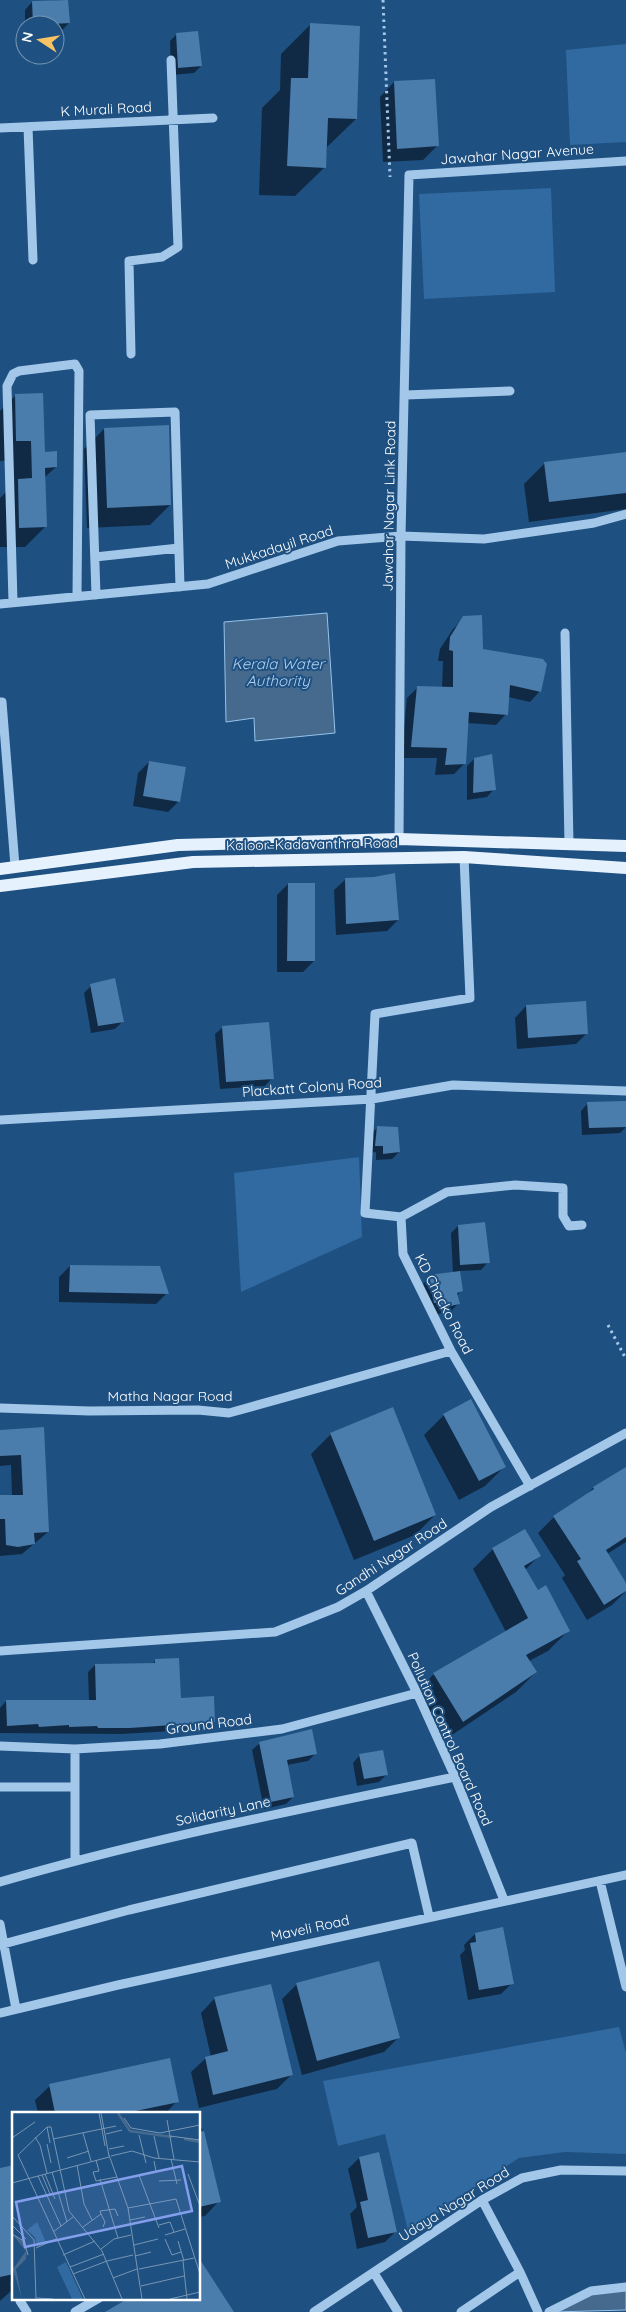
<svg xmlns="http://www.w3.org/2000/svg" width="626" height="2312" viewBox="0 0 626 2312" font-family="Quicksand,sans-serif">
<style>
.green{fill:#316aa0}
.water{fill:#456a8e;stroke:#96c3eb}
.shadow{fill:#0007}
.building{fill:#4a7cac}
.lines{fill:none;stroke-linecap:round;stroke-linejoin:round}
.path{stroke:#a3c7e9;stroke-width:3;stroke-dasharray:2.5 4;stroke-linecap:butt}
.minor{stroke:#a3c7e9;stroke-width:9}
.major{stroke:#e6f1fe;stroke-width:12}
.labels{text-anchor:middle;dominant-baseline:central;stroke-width:4;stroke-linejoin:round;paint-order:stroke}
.street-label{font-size:14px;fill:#fff;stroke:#1e5081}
.water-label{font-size:15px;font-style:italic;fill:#aed1f1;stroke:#1e5081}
.inset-river{fill:none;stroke:#456a8e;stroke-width:2.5}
.inset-road{fill:none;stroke:#7896b3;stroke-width:1}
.view{fill:#839eea;fill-opacity:0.15;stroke:#839eea;stroke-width:2.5}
.inset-edge{fill:none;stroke:#fff;stroke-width:2.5}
</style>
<rect width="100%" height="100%" fill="#1e5081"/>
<!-- green -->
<path class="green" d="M626,44V142L570,145L566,50Z
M551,188L555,292L424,299L419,194Z
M359,1157L362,1237L241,1292L234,1173Z
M619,2027L626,2053V2154L565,2152L519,2158L469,2191L409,2235L385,2134L338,2146L323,2081Z"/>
<!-- water -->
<path class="water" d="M327,613L335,733L255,741L254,718L226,722L224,622Z
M626,2289V2310L553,2312L592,2294Z"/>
<!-- shadow -->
<path class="shadow" d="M66,0L69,23L62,30L55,31V25H25V10L32,2Z
M310,25L356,119L327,147L324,168L295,196L259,195L262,108L280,90L281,54Z
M177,34L201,66L194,73L171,75L170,41Z
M394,82L437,146L423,160L383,162L380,97Z
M16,395L43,453L56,467L44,478L45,527L25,547H0V498L12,486V460L0,461V411Z
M104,429L170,505L150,525L87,528L84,449Z
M626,453V509L529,522L524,484L544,464Z
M464,618L481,650L540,691L530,702L508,697L506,714L496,725L467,723L465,763L454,774L435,775L437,758H401L407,698L418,687L442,688L443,661H438L440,649L453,629Z
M474,759L494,789L487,797L467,800V766Z
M149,762L179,801L168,812L133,806L138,773Z
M346,879L398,920L387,931L336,935L334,890Z
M288,884L314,961L303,972H277V895Z
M91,986L122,1022L115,1029L91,1033L84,993Z
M526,1006L587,1033L576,1044L517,1049L515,1018Z
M223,1027L272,1078L265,1086L220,1089L215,1034Z
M626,1102V1127L620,1133L582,1135L581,1111L588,1103Z
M378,1127L399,1152L392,1159L376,1160V1152L369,1153L370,1135Z
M458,1226L488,1262L481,1270L459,1271L462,1290L456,1296L458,1304L451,1311L434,1315L423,1284L430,1276L453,1273L451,1233Z
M70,1266L167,1293L156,1304L59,1302V1277Z
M444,1415L505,1466L485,1486L459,1500L424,1435Z
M43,1429L48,1532L22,1554L0,1556V1496H12L11,1465L0,1466V1431Z
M331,1434L435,1515L415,1535L354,1560L311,1454Z
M626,1468V1542L607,1554L626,1585V1591L612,1605L587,1620L562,1578L565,1575L538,1533L554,1517L585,1497L593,1488Z
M493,1549L539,1556L525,1570L537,1592L568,1631L548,1651L529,1661L536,1672L516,1692L443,1741L414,1694L434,1674L506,1632L473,1569Z
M155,1661L180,1699L214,1721L207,1729L121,1734L0,1733V1708L6,1701H89L88,1672L95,1665L152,1664Z
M260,1743L315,1754L308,1761L287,1765L293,1797L286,1804L264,1809L252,1750Z
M360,1755L387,1774L379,1782L357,1786L353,1763Z
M475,1934L512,1983L501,1994L468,2000L460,1955L465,1950L464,1945Z
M297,1984L398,2038L384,2052L302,2075L282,1999Z
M215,1998L291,2075L277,2089L199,2108L191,2072L206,2058L211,2057L201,2013Z
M50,2086L177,2101L166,2113H38L35,2100Z
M202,2128L219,2201L205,2216L199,2217V2129Z
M359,2158L396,2231L385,2242L357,2249L350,2214L357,2207L348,2169Z
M14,2166V2282L10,2283L12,2290L0,2301V2169Z"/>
<!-- building -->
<path class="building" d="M68,0L70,23L33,25L32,1Z
M310,23L360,26L357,119L328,118L326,168L287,166L291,78H308Z
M198,31L202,66L178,68L176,33Z
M435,79L439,146L397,149L394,81Z
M43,393L45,452L57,451V467L45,468L47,527L19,528L18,479L32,478L31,441H16L15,394Z
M169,425L171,505L107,508L104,428Z
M626,452V493L549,502L544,462Z
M482,615L483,649L543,659L547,664L541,692L510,685L508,715L469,712L466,764L445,765L447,748L411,747L417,686L453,687V651L449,650L450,637L463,616Z
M492,754L496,790L473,793L474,758Z
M149,761L186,767L180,802L143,796Z
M395,873L399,920L346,924L345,878L374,877Z
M288,883H315V961H287Z
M115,978L124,1022L98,1026L90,984Z
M586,1001L588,1034L528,1038L526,1005Z
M269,1022L274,1079L226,1082L222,1026Z
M626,1101V1127L589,1128L587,1102Z
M377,1126L398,1127L400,1152L383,1154V1146H375Z
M485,1222L490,1263L460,1265L458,1225Z
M70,1265L160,1266L169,1294L69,1292Z
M460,1271L463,1291L457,1293L460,1304L441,1308L440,1302L434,1303L429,1275Z
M471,1399L506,1467L479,1481L443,1414Z
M393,1407L436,1515L374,1541L330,1433Z
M44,1427L49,1532L34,1533L35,1544L18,1547L6,1545L5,1519H0V1495H23L21,1455L0,1456V1430Z
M626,1467V1537L606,1550L626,1583V1591L604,1605L577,1561L581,1559L553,1516L594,1489L593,1487Z
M525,1529L541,1556L524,1566L538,1590L546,1585L570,1631L526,1655L537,1672L463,1722L433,1673L528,1618L492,1548Z
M179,1658L181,1698L214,1696L215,1722L130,1728H98L97,1726L69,1727V1725L39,1727L38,1724L7,1726L6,1700H96L95,1664L155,1663V1659Z
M312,1729L317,1754L287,1760L294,1797L271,1802L259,1742Z
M383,1750L388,1775L364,1779L359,1754Z
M503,1927L514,1984L479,1990L470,1943L476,1942L475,1933Z
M379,1961L400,2038L317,2061L296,1983Z
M271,1984L293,2075L213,2095L205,2057L228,2051L214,1997Z
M170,2058L179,2102L126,2113H55L49,2084Z
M204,2131L221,2202L199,2207V2132Z
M379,2152L397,2232L368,2238L360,2202L368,2200L359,2157Z
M14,2165V2274L0,2277V2168Z
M199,2258L234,2312H105L129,2298H199Z"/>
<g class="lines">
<!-- path -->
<path class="path" d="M383,0L390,177
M608,1325L626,1359"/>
<!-- minor -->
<path class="minor" d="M28,127L33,260
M0,128L213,118
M131,354L129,261L162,257L178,247L171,60
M406,395L510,391
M95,557L179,548
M96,595L90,415L175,412L180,587
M13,602L7,386L13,374L19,371L75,364L79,371L77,596
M0,604L208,584L338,541L401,536L484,539L594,523L626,514
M565,633L569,844
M0,702H2L15,866
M399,839L401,536L409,175L626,161
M0,1120L372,1099L453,1085L626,1091
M401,1217L365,1213L375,1014L470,998L464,857
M0,1408L89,1411L198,1410L229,1413L451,1351
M530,1486L451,1351L403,1254L401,1217L447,1192L515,1185L563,1188V1216L569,1226L582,1225
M366,1591L417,1693L455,1777L504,1900
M0,1651L275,1632L338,1607L366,1591L491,1507L626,1433
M0,1746L75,1749L160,1744L282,1729L417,1693
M75,1749V1860
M0,1787H74
M600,1881L626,1987
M0,1882C150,1838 302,1809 455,1777
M0,1924L16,2009
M0,1945L129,1910L412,1843L429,1916
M0,2013L118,1985L626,1875
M482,2200L520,2272L538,2312
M374,2273L398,2312
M21,2298L20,2301L27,2312
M75,2312L99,2298
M314,2312L482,2200L522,2178L561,2170L626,2171
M461,2312L520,2272
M549,2312L591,2291L626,2287"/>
<!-- major -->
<path class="major" d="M0,869L178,845L399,839L626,846
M0,886L193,862L464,857L626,868"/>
</g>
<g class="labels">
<!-- street labels -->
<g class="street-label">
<text transform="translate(106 109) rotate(-3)">K Murali Road</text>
<text transform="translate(517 154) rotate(-4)">Jawahar Nagar Avenue</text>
<text transform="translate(389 506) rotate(-89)">Jawahar Nagar Link Road</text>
<text transform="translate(279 547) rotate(-18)">Mukkadayil Road</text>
<text transform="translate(312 844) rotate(-1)">Kaloor-Kadavanthra Road</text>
<text transform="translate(312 1087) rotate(-4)">Plackatt Colony Road</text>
<text transform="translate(444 1304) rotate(63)">KD Chacko Road</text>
<text x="170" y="1396">Matha Nagar Road</text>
<text transform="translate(391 1557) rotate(-33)">Gandhi Nagar Road</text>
<text transform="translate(209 1724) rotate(-7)">Ground Road</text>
<text transform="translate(450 1739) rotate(66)">Pollution Control Board Road</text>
<text transform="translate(223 1811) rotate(-12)">Solidarity Lane</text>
<text transform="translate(310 1928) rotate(-12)">Maveli Road</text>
<text transform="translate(454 2204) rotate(-32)">Udaya Nagar Road</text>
</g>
<!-- water labels -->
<g class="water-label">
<text x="278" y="663">Kerala Water<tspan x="278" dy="17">Authority</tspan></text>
</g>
</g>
<!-- overview -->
<g transform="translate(12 2112)">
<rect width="188" height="188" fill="#1e5081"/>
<path d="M25,110L34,130L25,135L23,125L15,118ZM54,150L71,187H60L45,155Z" fill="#316aa0"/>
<path d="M0,122L11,129L15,136L14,147L4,157L10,187L1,157L14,139Z" fill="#456a8e"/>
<path class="inset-river" d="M106,1L118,19L160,25M172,27L188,30"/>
<path class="inset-road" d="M87,1L93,34M89,1L97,44M112,6L119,16L148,21L188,13M155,8L162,47M35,15L38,31M71,21L79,49M94,22L110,18M127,23L134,51M142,24L147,46M158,24L188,28M23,25L28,33L35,61M0,26L23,10M41,27L104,14M35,32L39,51M97,37L112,34M97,43L116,96L130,187M99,44L120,39L142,46L188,50M55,46L77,39M159,47L165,72M84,48L87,59L81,60L84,69L105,65M142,49L144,59L127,63L147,116M65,53L72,92L80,108M40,60L55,110M33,62L43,87M176,62L188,94M30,63L38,82M26,64L49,114M88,67L106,126M147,69L169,68M0,71L97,45M116,96L164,87L188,162M89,102L88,99L103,97L106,104M0,104L22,128L24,187M118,108L133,105M0,113L14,127M147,113L158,110L162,120M71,115L89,102L93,110L91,115M41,120L61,105M0,122L12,129L16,143M153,123L173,117M153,127L160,143L169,140M166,129L172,149M122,133L146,127M24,136L44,127M89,137L102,127L119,123M51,143L83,129M123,144L139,140M171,149L175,187M58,155L92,142M127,157L182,146M61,162L95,149L121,143M101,166L125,157M129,174L172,164M25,186L41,187M73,187L6,43L35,15H39L57,99L90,139L110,187M158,187L188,180"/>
<path class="view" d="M170,54L180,99L13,135L4,90Z"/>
<rect width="188" height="188" class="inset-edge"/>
</g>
<!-- north arrow -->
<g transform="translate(40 40) rotate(282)"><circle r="24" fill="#1e5081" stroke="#7896b3"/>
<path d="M0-4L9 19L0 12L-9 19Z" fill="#f8c362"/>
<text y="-8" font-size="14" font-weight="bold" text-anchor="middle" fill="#ffffff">N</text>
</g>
</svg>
